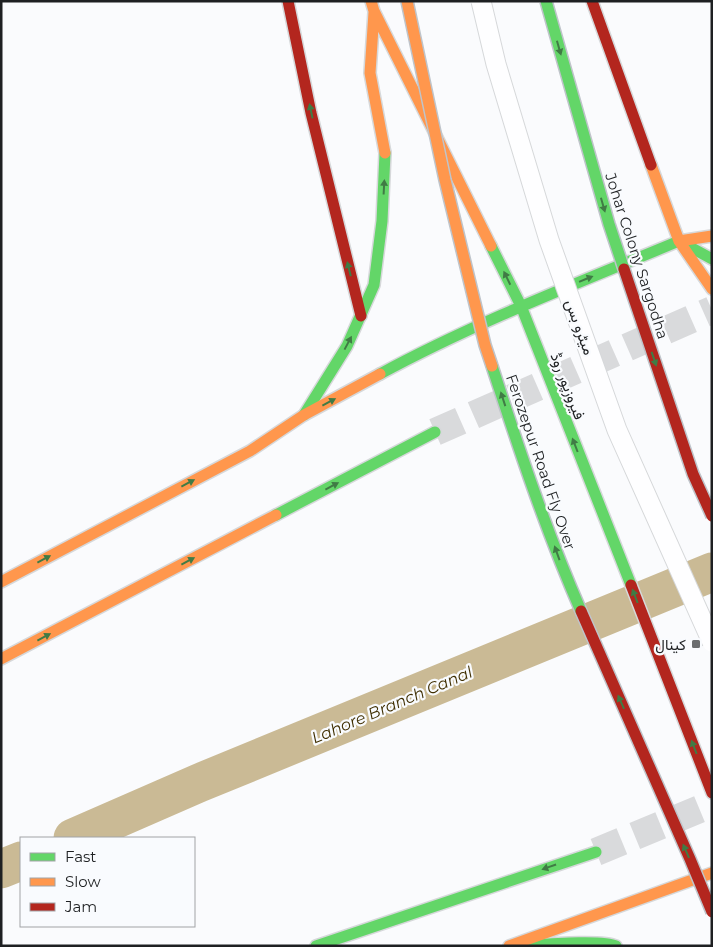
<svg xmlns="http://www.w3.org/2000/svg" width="713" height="947" viewBox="0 0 713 947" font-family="Montserrat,Vazirmatn,sans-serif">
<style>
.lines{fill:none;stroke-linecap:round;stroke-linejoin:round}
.canal{stroke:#caba95;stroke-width:39}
.highway-tunnel{stroke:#d9dadc;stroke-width:28;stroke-dasharray:28 14;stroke-linecap:butt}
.fast-casing{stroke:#d6d8da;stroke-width:14}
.slow-casing{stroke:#d6d8da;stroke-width:14}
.jam-casing{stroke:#d6d8da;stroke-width:14}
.fast{stroke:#63d668;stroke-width:11}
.slow{stroke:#ff974d;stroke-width:11}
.jam{stroke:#b3261e;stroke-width:11}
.lane-bridge-casing{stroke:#d6d8da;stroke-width:21;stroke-linecap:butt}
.fast-bridge-casing{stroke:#bfc4ca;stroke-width:14;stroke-linecap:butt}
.slow-bridge-casing{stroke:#bfc4ca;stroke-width:14;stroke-linecap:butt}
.jam-bridge-casing{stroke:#bfc4ca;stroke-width:14;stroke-linecap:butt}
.lane-bridge{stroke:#fefeff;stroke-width:19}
.fast-bridge{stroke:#63d668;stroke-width:11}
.slow-bridge{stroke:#ff974d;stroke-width:11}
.jam-bridge{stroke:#b3261e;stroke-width:11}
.oneway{fill:#407b45}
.poi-dot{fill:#6b6d6f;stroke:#f9fbfe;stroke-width:2}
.labels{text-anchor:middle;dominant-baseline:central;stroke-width:4.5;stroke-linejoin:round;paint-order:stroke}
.street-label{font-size:15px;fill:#1e2022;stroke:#f9fbfe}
.poi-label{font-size:15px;fill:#1e2022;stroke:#f9fbfe;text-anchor:end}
.water-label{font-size:16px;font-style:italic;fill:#3f2e01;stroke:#f9fbfe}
</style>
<rect width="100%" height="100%" fill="#fafbfd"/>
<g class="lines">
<!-- canal -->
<path class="canal" d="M73,838L199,783L712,572
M1,869L21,861"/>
<!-- highway-tunnel -->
<path class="highway-tunnel" d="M435,432L712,310
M596,852L712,804"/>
<defs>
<path id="fast" d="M491,246L521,306L631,585
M380,374C476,322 578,283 679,241L712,259
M304,415L347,346L374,285L382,221L385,153
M276,515L435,432
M316,946L596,852
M518,946C537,945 602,939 616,946"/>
<path id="slow" d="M371,1L374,11L491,246
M374,12L370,73L385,153
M651,165L679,241L712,289
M679,241L712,236
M1,582L250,451L304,415L380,374
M1,659L276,515
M509,946L712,873"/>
<path id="jam" d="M288,1L311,113L361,316
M592,1L651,165
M631,585L712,793"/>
</defs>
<!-- fast casing -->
<use href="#fast" class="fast-casing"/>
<!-- slow casing -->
<use href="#slow" class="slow-casing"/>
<!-- jam casing -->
<use href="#jam" class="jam-casing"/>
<!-- fast -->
<use href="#fast" class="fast"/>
<!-- slow -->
<use href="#slow" class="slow"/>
<!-- jam -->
<use href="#jam" class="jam"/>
<defs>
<path id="lane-bridge" d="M481,1L496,64L549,240L617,430L712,642"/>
<path id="fast-bridge" d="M546,1L609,224L624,269
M492,366C519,449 546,531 581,611"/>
<path id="slow-bridge" d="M407,1L445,180L485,345L492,366"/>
<path id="jam-bridge" d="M624,269L693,474L712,516
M581,611L690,859L712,912"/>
</defs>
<!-- lane-bridge casing -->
<use href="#lane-bridge" class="lane-bridge-casing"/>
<!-- fast-bridge casing -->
<use href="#fast-bridge" class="fast-bridge-casing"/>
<!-- slow-bridge casing -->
<use href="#slow-bridge" class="slow-bridge-casing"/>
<!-- jam-bridge casing -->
<use href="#jam-bridge" class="jam-bridge-casing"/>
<!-- lane-bridge -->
<use href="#lane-bridge" class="lane-bridge"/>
<!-- fast-bridge -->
<use href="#fast-bridge" class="fast-bridge"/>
<!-- slow-bridge -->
<use href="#slow-bridge" class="slow-bridge"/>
<!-- jam-bridge -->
<use href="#jam-bridge" class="jam-bridge"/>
</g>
<!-- one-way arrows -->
<defs><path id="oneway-solid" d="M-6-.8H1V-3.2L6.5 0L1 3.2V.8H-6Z" transform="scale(1.25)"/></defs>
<g class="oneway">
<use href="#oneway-solid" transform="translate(559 48) rotate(74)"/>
<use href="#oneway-solid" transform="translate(311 111) rotate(-102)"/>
<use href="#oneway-solid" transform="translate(384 187) rotate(-87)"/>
<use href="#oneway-solid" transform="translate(603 205) rotate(74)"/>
<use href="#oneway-solid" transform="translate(349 269) rotate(-104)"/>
<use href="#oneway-solid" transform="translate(507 278) rotate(-116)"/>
<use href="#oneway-solid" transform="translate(586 279) rotate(-22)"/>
<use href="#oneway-solid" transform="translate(348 343) rotate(-62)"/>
<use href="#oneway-solid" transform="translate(654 359) rotate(71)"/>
<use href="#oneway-solid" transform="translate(503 399) rotate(-108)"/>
<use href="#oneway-solid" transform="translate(329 402) rotate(-28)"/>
<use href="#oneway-solid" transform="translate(575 445) rotate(-111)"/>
<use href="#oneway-solid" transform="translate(188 483) rotate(-28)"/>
<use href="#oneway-solid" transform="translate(332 486) rotate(-28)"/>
<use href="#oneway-solid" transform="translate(557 553) rotate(-110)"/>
<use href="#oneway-solid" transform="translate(44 559) rotate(-28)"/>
<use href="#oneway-solid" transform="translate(188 561) rotate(-28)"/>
<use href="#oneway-solid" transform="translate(635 596) rotate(-111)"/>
<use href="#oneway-solid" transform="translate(44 637) rotate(-28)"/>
<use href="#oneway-solid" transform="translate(621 702) rotate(-114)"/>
<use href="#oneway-solid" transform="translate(694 747) rotate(-111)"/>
<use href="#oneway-solid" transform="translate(686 851) rotate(-114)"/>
<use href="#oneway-solid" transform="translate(549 867) rotate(161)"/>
</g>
<!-- markers -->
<rect class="poi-dot" x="691" y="639" width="10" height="10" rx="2.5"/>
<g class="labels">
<!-- street labels -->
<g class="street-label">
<text transform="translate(637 256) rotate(72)">Johar Colony Sargodha</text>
<text transform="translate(580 327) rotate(70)">میٹرو بس</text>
<text transform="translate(568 386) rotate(69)">فیروزپور روڈ</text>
<text transform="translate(541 462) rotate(71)">Ferozepur Road Fly Over</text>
</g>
<!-- poi labels -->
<g class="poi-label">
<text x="686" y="644">کینال</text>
</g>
<!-- water labels -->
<g class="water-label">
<text transform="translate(392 705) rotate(-23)">Lahore Branch Canal</text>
</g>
</g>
<!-- border -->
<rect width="713" height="947" fill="none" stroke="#1e2022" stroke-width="5"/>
<!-- legend -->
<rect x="20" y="837" width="175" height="90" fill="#f9fbfe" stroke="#a1a3a6"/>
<rect x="30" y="853" width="25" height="8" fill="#63d668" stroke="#a1a3a6"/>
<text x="65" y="862" font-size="15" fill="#1e2022">Fast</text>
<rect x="30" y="878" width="25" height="8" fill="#ff974d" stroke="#a1a3a6"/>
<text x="65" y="887" font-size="15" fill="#1e2022">Slow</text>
<rect x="30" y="903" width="25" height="8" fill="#b3261e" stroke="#a1a3a6"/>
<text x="65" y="912" font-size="15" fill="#1e2022">Jam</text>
</svg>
